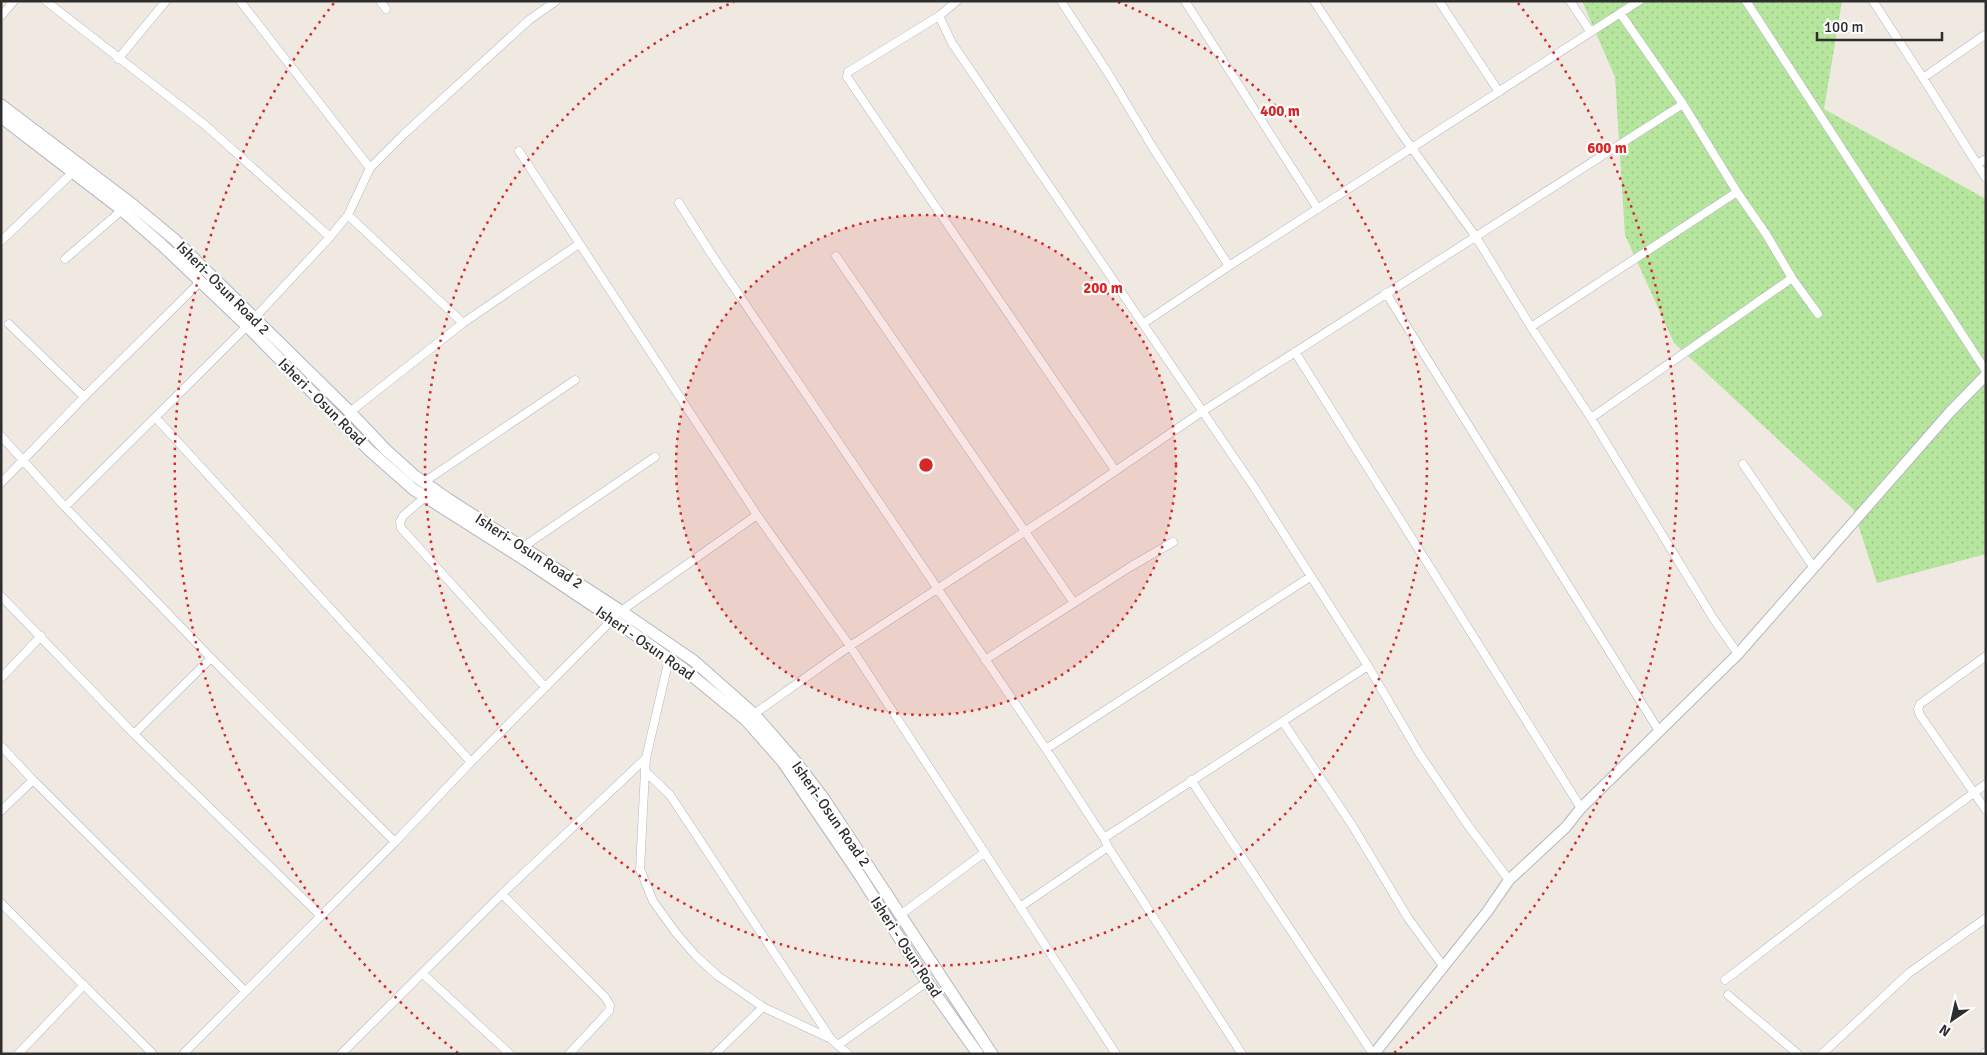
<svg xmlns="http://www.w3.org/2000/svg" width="1987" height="1055" viewBox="0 0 1987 1055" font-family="Signika,sans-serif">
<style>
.grass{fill:url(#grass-dots)}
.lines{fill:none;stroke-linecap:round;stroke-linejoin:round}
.minor-casing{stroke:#b4b7c1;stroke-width:9}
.tertiary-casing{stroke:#b4b7c1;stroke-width:12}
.secondary-casing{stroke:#b4b7c1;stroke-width:13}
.minor{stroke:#fff;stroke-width:8}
.tertiary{stroke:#fff;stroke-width:10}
.secondary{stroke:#fff;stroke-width:11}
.ring{fill:none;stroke:#d62828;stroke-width:2.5;stroke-dasharray:2.5 5}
.labels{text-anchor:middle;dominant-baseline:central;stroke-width:4.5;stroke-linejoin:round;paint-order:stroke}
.street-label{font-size:15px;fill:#2e2e2e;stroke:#fff}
.centre{fill:#d62828;stroke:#fff;stroke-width:2.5}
.ring-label{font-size:15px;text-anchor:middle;font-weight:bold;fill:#d62828;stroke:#fff;stroke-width:4.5;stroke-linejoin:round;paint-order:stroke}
</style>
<defs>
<pattern id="grass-dots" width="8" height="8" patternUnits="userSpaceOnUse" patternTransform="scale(1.25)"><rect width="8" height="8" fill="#b6e59e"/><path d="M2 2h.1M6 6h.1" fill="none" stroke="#9dc588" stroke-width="1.8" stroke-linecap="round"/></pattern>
</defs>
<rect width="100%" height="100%" fill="#efe9e1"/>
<!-- grass -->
<path class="grass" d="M1582,1H1842L1824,109L1986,199V554L1877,583L1853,509L1674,343L1625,235L1615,77Z"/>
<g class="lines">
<defs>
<path id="minor" d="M46,1L205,125L330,237
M380,1L386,9
M957,1L939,16L848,72L847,77L1115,470
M1061,1L1108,73L1153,148L1229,266
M1185,1L1318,209
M1314,1L1401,133L1476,237L1531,327L1591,418L1713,618L1738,654
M1439,1L1499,92
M1570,1L1590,31
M1746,1L1986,371
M1873,1L1923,78L1986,34
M1620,13L1683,104L1737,192L1766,234L1792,278L1818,314
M1,16L14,1
M939,16L952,43L1254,487L1368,666L1419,753L1467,824L1509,880
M118,59L166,1
M1923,78L1977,164L1986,159
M519,151L757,515L850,646L1116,1054
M1977,164L1986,178
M370,168L404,134L529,20L556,1
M679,203L710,252L1046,749L1104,838L1108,847L1242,1054
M348,215L463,323
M1,241L72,173
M836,256L1074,603
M65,259L122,210
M1386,293L1659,731
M1144,323L1229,266L1639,1
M9,324L84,397
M1531,327L1737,192
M1295,352L1581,808
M350,412L463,323L579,244
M156,418L471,762
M1591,418L1792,278
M1,436L65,507L211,658L395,842
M1743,464L1814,568
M424,482L575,380
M1,483L84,397L201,281
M425,497L403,516L400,522L401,528L545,687
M65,507L247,326L330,237L348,215L370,168L240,1
M523,547L655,457
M1,596L134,734L321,916
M1986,656L1920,704L1918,709L1920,715L1986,810
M669,659L646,758L645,771L640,869L653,901L676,933L696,956L718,976L763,1007L831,1039
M985,660L1130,567L1173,542
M1,678L41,636
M754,714L850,646L1067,504L1203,411L1683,104
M1283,722L1352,825L1408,918L1443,966
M134,734L211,658
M1,746L33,780L245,991
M1046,749L1310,577
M645,771L670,795L831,1039L848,1054
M1191,780L1373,1054
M1,811L33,780
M1104,838L1368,666
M502,894L605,997L610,1005L609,1011L569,1054
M1,903L153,1054
M1020,907L1108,847
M900,915L984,853
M423,974L510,1054
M1725,980L1855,880L1986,784
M1728,995L1798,1054
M838,1045L927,982
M18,1054L84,985
M183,1054L395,842L471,762L621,611L757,515
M341,1054L502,894L646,758
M715,1054L763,1007
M1822,1054L1909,973L1986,918
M1984,1054L1986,1052"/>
<path id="tertiary" d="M1374,1054L1487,912L1509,880L1566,827L1581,808L1738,654L1950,412L1986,375"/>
<path id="secondary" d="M1,105L133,205L174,239L350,412L386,450L415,476L448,499L621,611L694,661L754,714L796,762L824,799L992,1054
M1,117L122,210L162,245L247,326L370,451L413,489L525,560L613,619L685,670L746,720L783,762L861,877L927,982L978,1054"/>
</defs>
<!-- minor casing -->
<use href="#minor" class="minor-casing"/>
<!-- tertiary casing -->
<use href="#tertiary" class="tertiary-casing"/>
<!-- secondary casing -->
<use href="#secondary" class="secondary-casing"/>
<!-- minor -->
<use href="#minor" class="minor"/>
<!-- tertiary -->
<use href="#tertiary" class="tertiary"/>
<!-- secondary -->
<use href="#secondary" class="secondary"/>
</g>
<!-- distance rings -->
<circle cx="926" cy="465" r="250" fill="#d62828" fill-opacity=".12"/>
<g class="ring">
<circle cx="926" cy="465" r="250"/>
<path d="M1118 2A501 501 0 1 1 734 2"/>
<path d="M458 1053A751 751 0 0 1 334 3M1518 3A751 751 0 0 1 1394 1053"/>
</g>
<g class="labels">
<!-- street labels -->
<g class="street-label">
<text transform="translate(223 288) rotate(45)">Isheri- Osun Road 2</text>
<text transform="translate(322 402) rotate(45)">Isheri - Osun Road</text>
<text transform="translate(529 551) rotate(33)">Isheri- Osun Road 2</text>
<text transform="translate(645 643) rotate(35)">Isheri - Osun Road</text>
<text transform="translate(831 814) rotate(55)">Isheri- Osun Road 2</text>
<text transform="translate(906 947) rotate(57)">Isheri - Osun Road</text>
</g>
</g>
<circle cx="926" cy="465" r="8" class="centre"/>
<g class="ring-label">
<text x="1280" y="116">400 m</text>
<text x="1607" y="153">600 m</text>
<text x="1103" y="293">200 m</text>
</g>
<!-- border -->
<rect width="1987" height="1055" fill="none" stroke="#2e2e2e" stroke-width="5"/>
<!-- north arrow -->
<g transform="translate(1952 1020) rotate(214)" stroke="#ffffff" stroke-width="4" paint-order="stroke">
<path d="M0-4L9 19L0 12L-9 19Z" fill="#2e2e2e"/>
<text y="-8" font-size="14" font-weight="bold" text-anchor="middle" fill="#2e2e2e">N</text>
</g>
<!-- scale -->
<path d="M1817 32v8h125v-8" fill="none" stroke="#2e2e2e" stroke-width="2.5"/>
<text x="1824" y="32" font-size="15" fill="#2e2e2e" stroke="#ffffff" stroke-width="4" paint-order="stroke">100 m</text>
</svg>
